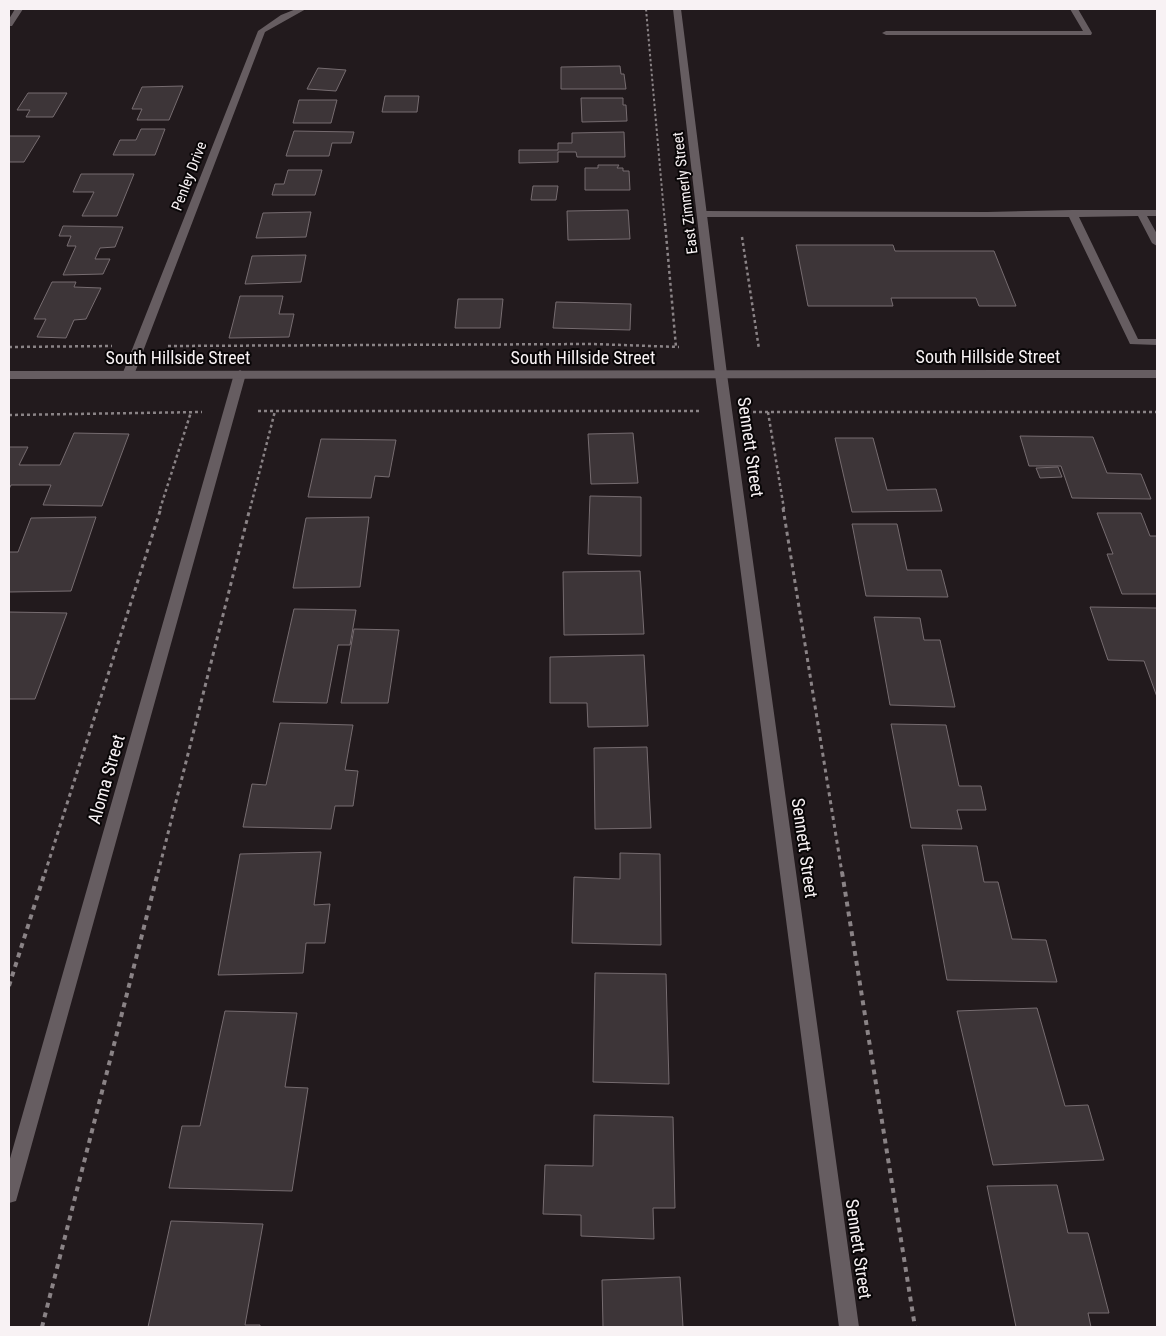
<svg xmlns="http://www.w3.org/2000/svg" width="1166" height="1336" viewBox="0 0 1166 1336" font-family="'Roboto Condensed',sans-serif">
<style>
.building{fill:#3d3538;stroke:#766c70}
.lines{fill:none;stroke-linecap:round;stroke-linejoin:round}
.path-far3{stroke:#8a8386;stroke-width:2;stroke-dasharray:2.5 2.5;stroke-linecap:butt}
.path-far2{stroke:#8a8386;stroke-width:2.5;stroke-dasharray:3 3;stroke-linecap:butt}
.path-far1{stroke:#8a8386;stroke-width:3;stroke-dasharray:4 4;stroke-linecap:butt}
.path{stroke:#8a8386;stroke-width:4;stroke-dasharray:5 5;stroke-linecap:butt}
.service{fill:#665d61;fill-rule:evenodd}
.minor{fill:#665d61;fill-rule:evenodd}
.secondary{fill:#665d61;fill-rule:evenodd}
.labels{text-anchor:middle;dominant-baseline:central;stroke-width:4;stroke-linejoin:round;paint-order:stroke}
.far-street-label{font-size:15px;fill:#f8f2f4;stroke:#090607}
.street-label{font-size:18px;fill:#f8f2f4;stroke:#090607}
</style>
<rect width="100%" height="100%" fill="#221a1d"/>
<!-- building -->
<path class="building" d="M620,66L621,74H624L626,89H561V67Z
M318,68L346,70L336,91L307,89Z
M183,86L169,120H137L142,109H132L142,87Z
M28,93H67L53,117H26L30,110H17Z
M385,96H419L417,112H382Z
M581,98H623V105H626L627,121L582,122Z
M299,100H337L331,123H293Z
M141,129H165L155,155H113L120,140H136Z
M294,131L354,132L351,143H332L329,156H286Z
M624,132L625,157H577L576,152H558V162L519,163V150H558V143H572V133Z
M9,136H40L24,162H9Z
M598,165H619L617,168H623V171H629L630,190H585V168H598Z
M288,170H322L315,195H272L275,184H284Z
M81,174H134L117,216H82L94,192H73Z
M533,186H558L556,200H531Z
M628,210L630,239L568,240L567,211Z
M311,212L306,237L256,238L263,213Z
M63,226L123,227L115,247L100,248L95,259H110L103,274L63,275L76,246H67L71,236H59Z
M796,245H893L895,251H994L1016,306H979L976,298H891L893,306H808Z
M306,255L301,282L245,284L252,256Z
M52,282H76L74,287L101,288L86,319L74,320L66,338L37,337L46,319H34Z
M240,296H283L279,314H294L289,337L229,338Z
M458,299H503L500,328H455Z
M556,302L631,304L630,330L553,328Z
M74,433L129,434L102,506L43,505L51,485H11L9,489V447H28L19,465H60Z
M633,433L638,483L591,484L588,434Z
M1020,436L1093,437L1107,473L1141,474L1151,499L1072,498L1061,466H1029Z
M835,438H873L887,490L936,489L942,511L852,512Z
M321,439L396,440L389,477L375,476L371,498L308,497Z
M1058,467L1062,477L1040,478L1036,468Z
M590,496L641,497V556L588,554Z
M1097,513H1141L1150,536H1157V594H1122L1107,554H1113Z
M96,517L71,591L9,592V552H18L31,518Z
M369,517L360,587L293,588L306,518Z
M852,524H897L907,570H941L948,597L866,596Z
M640,571L644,634L564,635L563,572Z
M1090,607L1157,608V697L1144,661L1108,660Z
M294,609L356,610L350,645H338L327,703L273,702Z
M9,612L67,613L35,699H9Z
M874,617L920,618L924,640H940L955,707L890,705Z
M354,629L399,630L388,703H341Z
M644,655L648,726L588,727L587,703H550V657Z
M280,723L353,725L345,770L358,771L353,806H335L331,829L243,827L252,784L266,785Z
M891,724L946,725L959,786H981L986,810H957L962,829L911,828Z
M647,747L651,828L595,829L594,748Z
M922,845L977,846L984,882H998L1012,939L1046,940L1057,982L947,980Z
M321,852L314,905L330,904L325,943H306L303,973L218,975L240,854Z
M620,853L660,854L661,945L572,943L574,877L620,879Z
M595,973L666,974L669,1084L593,1082Z
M1037,1008L1065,1106L1088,1105L1104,1160L993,1165L957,1011Z
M225,1011L297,1013L285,1087L308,1088L292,1191L169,1188L182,1126H200Z
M594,1115L673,1117L675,1208H653L654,1239L581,1236V1215L543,1214L545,1165L593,1166Z
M1057,1185L1068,1233H1088L1109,1313H1088L1091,1327H1016L987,1186Z
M171,1221L263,1224L245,1325H260V1327H148Z
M680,1277L683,1327H603L602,1280Z"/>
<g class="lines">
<!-- path-far3 -->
<path class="path-far3" d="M646,9L665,224"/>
<!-- path-far2 -->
<path class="path-far2" d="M665,223L676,347
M742,237L759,349
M168,346L593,344L679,347
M9,347L112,346
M258,411H699
M753,412H1157
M768,412L784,509
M9,415L202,412
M160,509L191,412
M250,509L275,411"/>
<!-- path-far1 -->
<path class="path-far1" d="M783,508L842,873
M45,873L161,508
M158,873L250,508"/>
<!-- path -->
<path class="path" d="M842,872L915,1327
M9,986L45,872
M42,1327L158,872"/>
<!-- service -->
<path class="service" d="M1070,9H1078L1092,33L1091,35H886L882,33L886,31H1083Z
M1072,210H1157V216H1147L1157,234V246L1152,243L1138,216L1079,217L1138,339H1157V345L1130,344L1069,217H703L698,214L703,211L987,212Z"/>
<!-- minor -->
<path class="minor" d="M15,9H23L12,26H9V19Z
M296,9H306L265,32L134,375L132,378H124L122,375L258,31L281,15Z
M673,9H681L727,374L859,1327H839L715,374Z
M240,370L246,374L18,1194L16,1201L9,1203V1162L234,374Z"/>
<!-- secondary -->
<path class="secondary" d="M1157,370V378L9,379V371Z"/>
</g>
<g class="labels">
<!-- far-street labels -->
<g class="far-street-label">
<text transform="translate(189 176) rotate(-69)">Penley Drive</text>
<text transform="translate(685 193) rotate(-97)">East Zimmerly Street</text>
</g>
<!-- street labels -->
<g class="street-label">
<text x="988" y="356">South Hillside Street</text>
<text x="178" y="357">South Hillside Street</text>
<text x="583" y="357">South Hillside Street</text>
<text transform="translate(751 447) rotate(82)">Sennett Street</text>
<text transform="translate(106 779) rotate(-74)">Aloma Street</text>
<text transform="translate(805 848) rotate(82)">Sennett Street</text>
<text transform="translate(859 1249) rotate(82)">Sennett Street</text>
</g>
</g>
<!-- border -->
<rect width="1166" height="1336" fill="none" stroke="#f8f2f4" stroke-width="20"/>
</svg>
